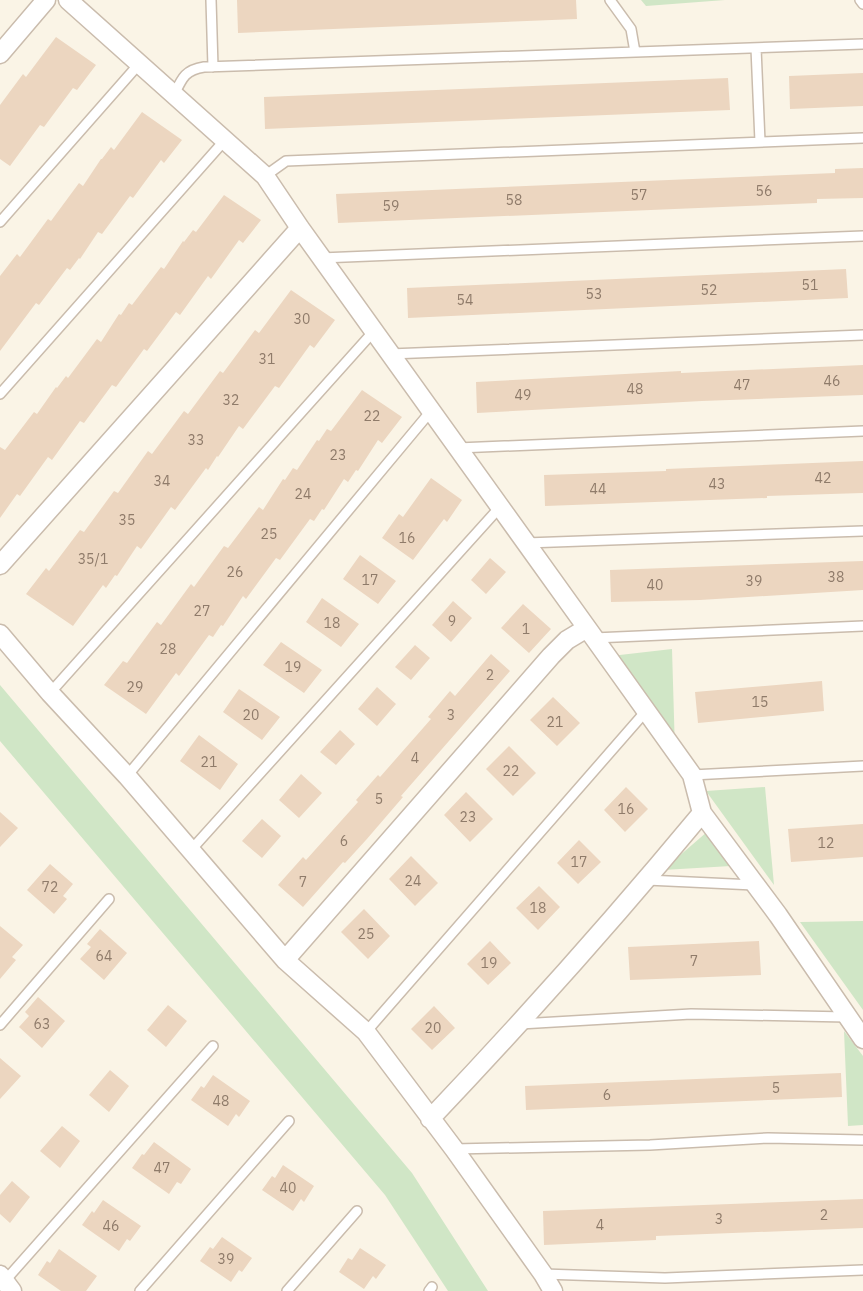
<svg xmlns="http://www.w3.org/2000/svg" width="863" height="1291" viewBox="0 0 863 1291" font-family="'IBM Plex Sans',sans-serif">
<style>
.green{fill:#d0e6c6}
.building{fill:#ecd6c0}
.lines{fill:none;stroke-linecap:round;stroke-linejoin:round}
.lane-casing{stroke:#cabcad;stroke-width:12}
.street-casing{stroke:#cabcad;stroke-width:21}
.lane{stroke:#fff;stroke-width:9}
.street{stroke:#fff;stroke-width:18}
.labels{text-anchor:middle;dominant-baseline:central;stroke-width:5;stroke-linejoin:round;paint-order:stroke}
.number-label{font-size:14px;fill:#8f7b6a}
</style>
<rect width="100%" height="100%" fill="#faf4e6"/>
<!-- green -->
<path class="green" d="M641,0H725L646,6Z
M672,649L675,751L611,656Z
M0,685L412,1173L488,1291H448L385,1195L0,741Z
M765,787L774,885L706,791Z
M715,825L748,865L663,870Z
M863,921V1010L800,922Z
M844,1031L863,1056V1125L848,1126Z"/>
<!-- building -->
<path class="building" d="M237,0H576L577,19L238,33Z
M56,37L96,65L77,90L73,88L44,127L40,125L10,166L0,159V105L23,74L26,77Z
M863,73V106L790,109L789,76Z
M728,78L730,110L265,129L264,97Z
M142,112L182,140L164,163L161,160L133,198L130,196L102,234L98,232L80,259L79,258L70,270L67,268L39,305L36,303L0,351V276L17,254L20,257L48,219L51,221L79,183L83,186L101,159H102L111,147L114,150Z
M863,168V198L817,199V203L338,223L336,194L835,173V169Z
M224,195L261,220L243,243L239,240L211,279L208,276L180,315L176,312L147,351L144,349L116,387L112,385L84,423L80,421L52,460L48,457L20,496L17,494L0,518V447L5,450L34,412L37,414L56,387L57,388L66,376L68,378L97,339L101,342L119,314L121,315L129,303L132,305L161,267L164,269L183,241L184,242L193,230L196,232Z
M846,269L848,298L408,318L407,288Z
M291,290L335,320L314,348L310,345L279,388L275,386L243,429L239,426L218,457L217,456L208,470L206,468L175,510L171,507L141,549L137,546L117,576L115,575L106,588L103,585L73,626L26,594L46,568L49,571L80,530L84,532L114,491L118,493L148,451L152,454L184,411L188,414L220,371L223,373L255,330L259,333Z
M863,365V395L702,401L477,413L476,382L681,371V373Z
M362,390L402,417L382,443L378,440L358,471L356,470L348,482L344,479L324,510L322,509L314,521L310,519L280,560L276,558L246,599L243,596L223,626L221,625L213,637L209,635L179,676L176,673L146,714L104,685L123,661L127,663L157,622L161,625L191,584L194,587L224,546L228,548L259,507L263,510L283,479L285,480L293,468L297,470L317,440L319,441L327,429L331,431Z
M863,461V493L767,496V498L545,506L544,475L666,471V469Z
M431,478L462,500L447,522L444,519L413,560L382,538L399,514L403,517Z
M360,555L396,581L378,604L343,579Z
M490,558L506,572L486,594L471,580Z
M863,561V590L700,600L611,602L610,570Z
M322,598L359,624L341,647L306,622Z
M453,601L472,618L451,642L432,625Z
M523,604L551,629L529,653L501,628Z
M281,642L322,670L304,693L263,665Z
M415,645L430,658L411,680L395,667Z
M491,654L510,671L401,796L403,797L366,840L345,863L343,862L303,907L278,885L303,857L306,860L358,802L356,800L378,775L380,777L431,719L428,717L450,691L455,696Z
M822,681L824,711L698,723L695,692Z
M377,687L396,704L377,726L358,709Z
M239,689L280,717L262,740L223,712Z
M553,697L580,723L557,746L530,720Z
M340,730L355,744L336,765L320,752Z
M199,735L238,764L220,790L180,761Z
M509,746L536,773L513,796L486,769Z
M301,774L322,793L299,818L279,800Z
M626,787L648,809L625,832L604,810Z
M466,792L493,819L470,842L444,815Z
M0,812L18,828L0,847Z
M262,819L281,836L262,858L242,841Z
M863,824V857L791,862L788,829Z
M579,840L601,862L578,884L557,863Z
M411,856L438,883L415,906L389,879Z
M50,864L73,884L63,896L67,899L54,914L27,890Z
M539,886L560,907L538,930L516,908Z
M364,909L390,936L368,959L341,932Z
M0,926L23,945L12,957L16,960L0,979Z
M100,929L127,953L104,980L80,959L91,947L87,944Z
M490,941L511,963L488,985L467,964Z
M759,941L761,975L630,980L628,947Z
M38,997L65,1021L42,1048L19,1027L29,1016L25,1012Z
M168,1005L187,1021L166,1047L147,1030Z
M434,1006L455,1028L432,1050L411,1029Z
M0,1058L21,1076L0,1099Z
M110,1070L129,1086L109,1112L89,1095Z
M841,1073L842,1097L526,1110L525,1086Z
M213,1075L250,1101L239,1117L236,1114L228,1126L191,1100L201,1086L204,1088Z
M62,1126L80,1141L60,1168L40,1151Z
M154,1142L191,1169L181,1184L177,1182L169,1194L132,1168L142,1154L144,1155Z
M283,1165L314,1186L304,1202L301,1199L293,1211L262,1190L272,1176L275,1178Z
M12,1181L30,1197L10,1223L0,1214V1195Z
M863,1199V1228L656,1236V1240L544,1245L543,1211Z
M103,1200L141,1226L130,1241L127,1239L119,1251L82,1225L92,1211L94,1213Z
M222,1237L252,1258L242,1272L239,1270L231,1282L200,1261L210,1247L213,1249Z
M360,1248L386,1265L376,1279L373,1276L364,1289L339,1272L348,1258L352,1260Z
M59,1249L97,1276L86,1291H61L38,1275L47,1261L50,1263Z"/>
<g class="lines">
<defs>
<path id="lane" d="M211,0L213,67
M610,0L631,29L635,52
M860,0L863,4
M756,48L760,142
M174,95C182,78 185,70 204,67L863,44
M265,176L286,161L863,138
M0,222L139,64
M321,258L863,236
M390,354L863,335
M0,394L225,140
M458,448L863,431
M526,543L863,531
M594,638L863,626
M50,693L374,331
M692,775L863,766
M127,776L431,411
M191,850L500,507
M647,880L754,885
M520,1024L691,1014L847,1017
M0,1025L109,899
M366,1032L646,711
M454,1149L650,1145L768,1138L863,1140
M543,1274L665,1278L863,1270
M3,1283L213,1046
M140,1291L289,1121
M287,1291L357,1211
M429,1291L432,1287"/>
<path id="street" d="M68,0L265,176L300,228L587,628
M0,54L46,0
M0,565L300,228
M0,634L50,693L127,776L285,960L366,1032L454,1149L543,1274L553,1291
M285,960L551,656L567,640L587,628L692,775L702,813
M430,1119C524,1020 615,918 702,813L778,915L863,1039
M0,1275L12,1291"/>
</defs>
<!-- lane casing -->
<use href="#lane" class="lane-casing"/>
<!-- street casing -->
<use href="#street" class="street-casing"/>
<!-- lane -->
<use href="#lane" class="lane"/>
<!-- street -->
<use href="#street" class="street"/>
</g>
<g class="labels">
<!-- number labels -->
<g class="number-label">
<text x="764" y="191">56</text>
<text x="639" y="195">57</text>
<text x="514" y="200">58</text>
<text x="391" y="206">59</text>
<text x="810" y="285">51</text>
<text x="709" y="290">52</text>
<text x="594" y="294">53</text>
<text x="465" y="300">54</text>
<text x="302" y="319">30</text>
<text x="267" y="359">31</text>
<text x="832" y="381">46</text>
<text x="742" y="385">47</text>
<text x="635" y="389">48</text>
<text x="523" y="395">49</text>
<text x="231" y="400">32</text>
<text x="372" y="416">22</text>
<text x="196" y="440">33</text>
<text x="338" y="455">23</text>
<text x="823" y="478">42</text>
<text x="162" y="481">34</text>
<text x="717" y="484">43</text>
<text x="598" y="489">44</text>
<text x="303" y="494">24</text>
<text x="127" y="520">35</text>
<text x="269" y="534">25</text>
<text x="407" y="538">16</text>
<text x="93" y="559">35/1</text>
<text x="235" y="572">26</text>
<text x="836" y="577">38</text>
<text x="370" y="580">17</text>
<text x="754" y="581">39</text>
<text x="655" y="585">40</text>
<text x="202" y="611">27</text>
<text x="452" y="621">9</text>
<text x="332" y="623">18</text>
<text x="526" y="629">1</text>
<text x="168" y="649">28</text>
<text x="293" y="667">19</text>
<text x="490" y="675">2</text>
<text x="135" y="687">29</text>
<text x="760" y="702">15</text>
<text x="251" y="715">20</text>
<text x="451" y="715">3</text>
<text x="555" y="722">21</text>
<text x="415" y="758">4</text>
<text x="209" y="762">21</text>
<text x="511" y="771">22</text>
<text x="379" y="799">5</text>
<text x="626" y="809">16</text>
<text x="468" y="817">23</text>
<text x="344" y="841">6</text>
<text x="826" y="843">12</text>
<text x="579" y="862">17</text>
<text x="413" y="881">24</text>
<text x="303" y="882">7</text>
<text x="50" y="887">72</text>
<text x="538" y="908">18</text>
<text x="366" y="934">25</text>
<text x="104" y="956">64</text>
<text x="694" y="961">7</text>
<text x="489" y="963">19</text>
<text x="42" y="1024">63</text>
<text x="433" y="1028">20</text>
<text x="776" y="1088">5</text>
<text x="607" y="1095">6</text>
<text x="221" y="1101">48</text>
<text x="162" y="1168">47</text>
<text x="288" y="1188">40</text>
<text x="824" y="1215">2</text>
<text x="719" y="1219">3</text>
<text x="600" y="1225">4</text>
<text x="111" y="1226">46</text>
<text x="226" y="1259">39</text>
</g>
</g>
</svg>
